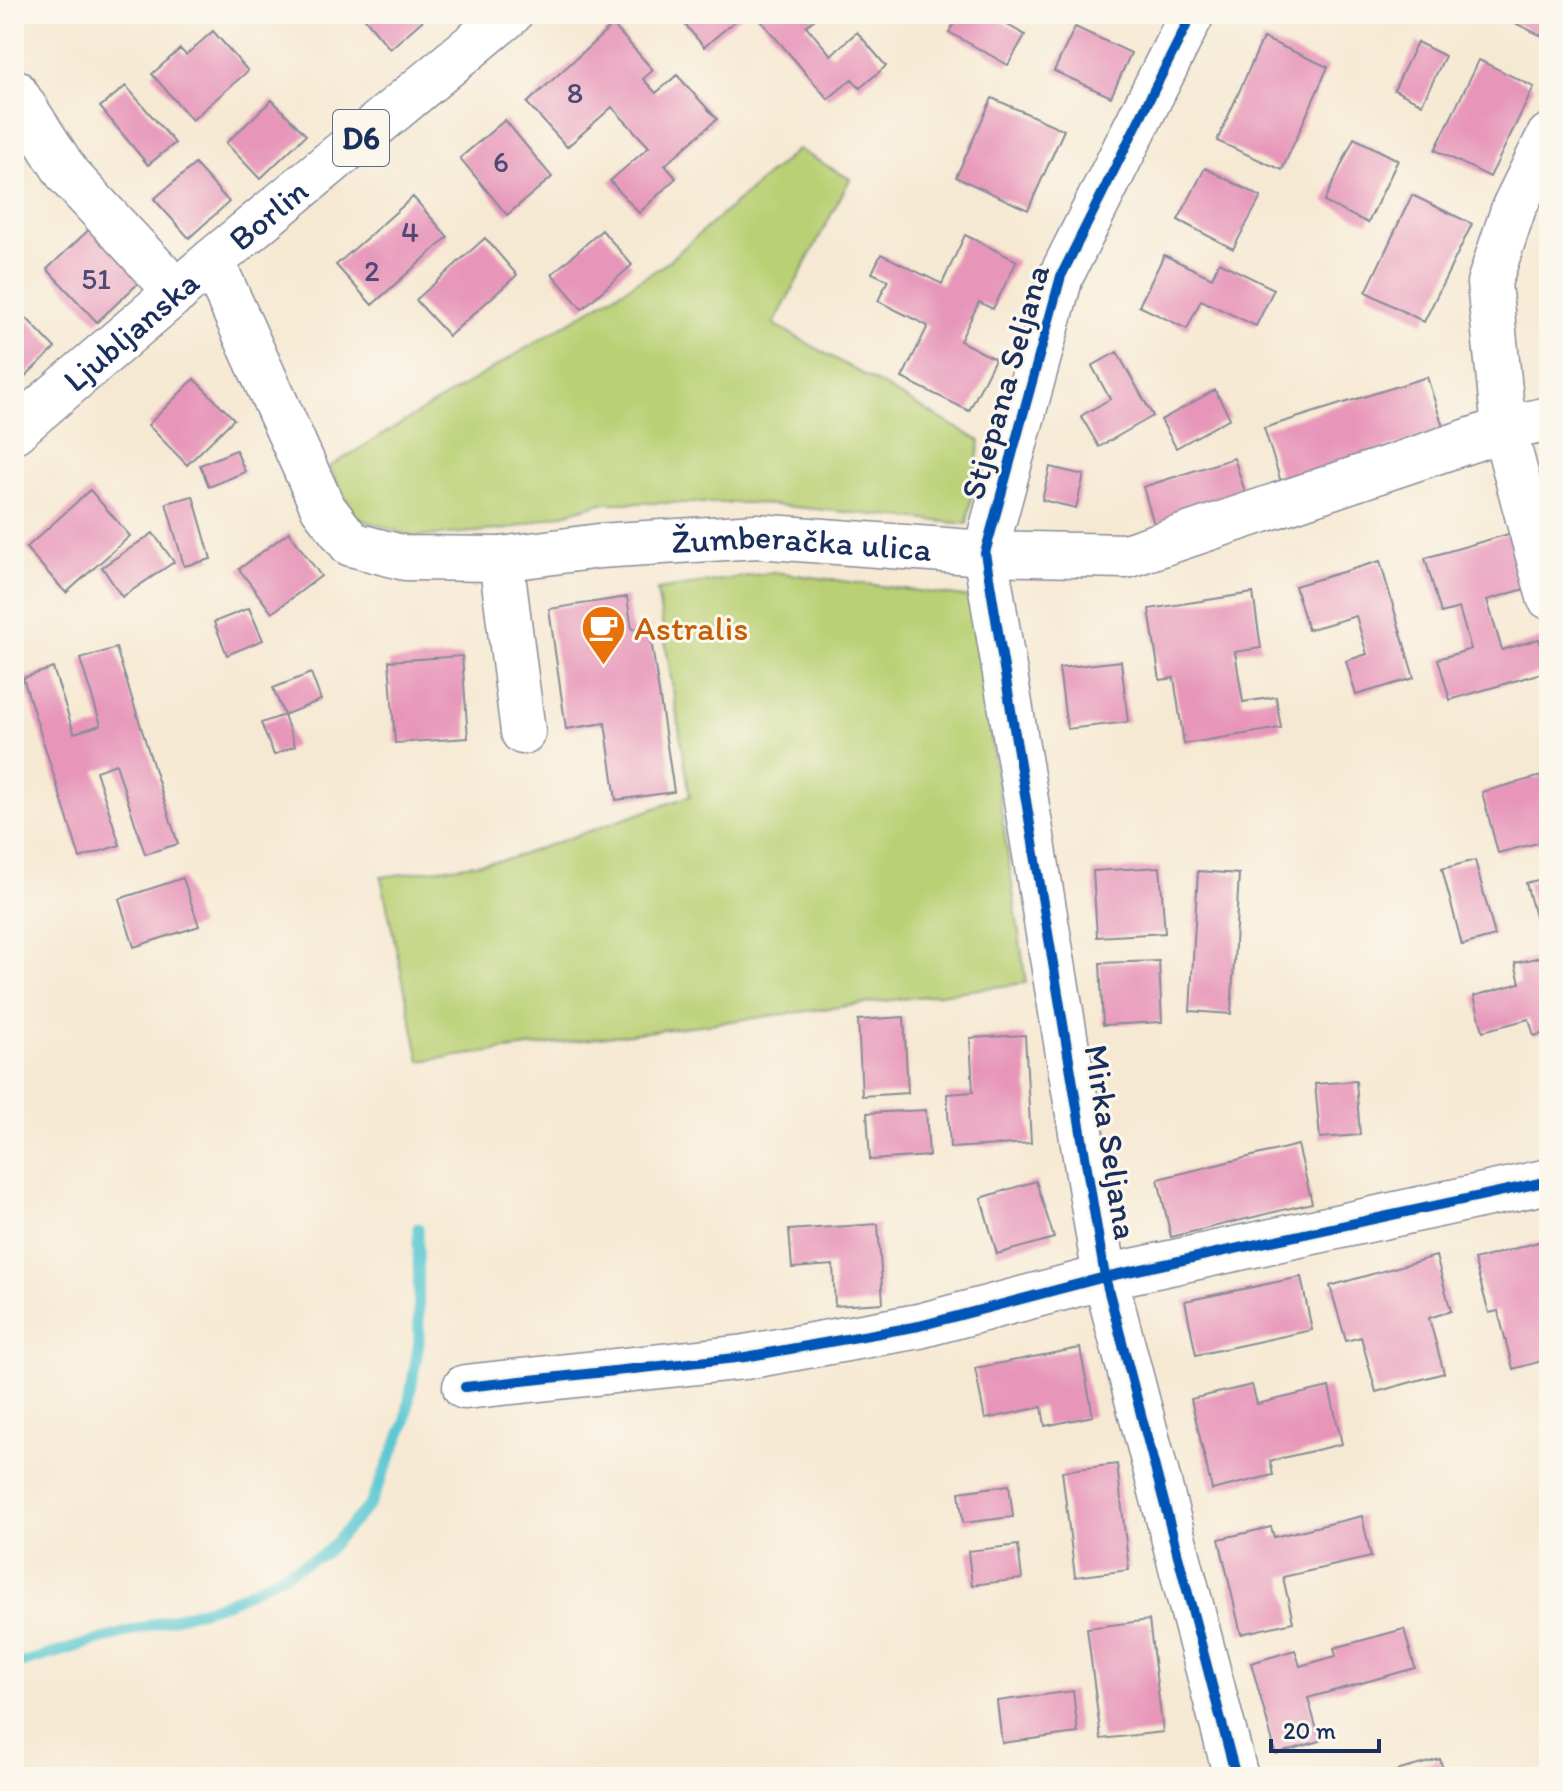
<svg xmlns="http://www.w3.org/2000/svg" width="1563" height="1791" viewBox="0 0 1563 1791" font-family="Itim,sans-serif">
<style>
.green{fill:#bad075;stroke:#6a806a;stroke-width:2}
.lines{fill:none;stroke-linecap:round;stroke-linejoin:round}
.stream{stroke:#5bc8d2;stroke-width:11}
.building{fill:#e796b9}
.minor-casing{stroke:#888c98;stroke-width:47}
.major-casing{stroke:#888c98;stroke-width:47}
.minor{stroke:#fff;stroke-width:44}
.major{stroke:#fff;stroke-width:44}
.cycleway-casing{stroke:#fbf7ec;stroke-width:15}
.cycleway{stroke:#0057b8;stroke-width:10}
.labels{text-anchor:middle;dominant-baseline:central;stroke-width:6;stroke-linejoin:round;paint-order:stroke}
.number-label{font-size:30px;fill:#4e4975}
.shield{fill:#fbf7ec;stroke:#5e6b89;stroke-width:2}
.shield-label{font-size:32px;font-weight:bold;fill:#1b2f5e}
.street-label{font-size:34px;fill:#1b2f5e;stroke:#fbf7ec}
.food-label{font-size:34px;fill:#c56008;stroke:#fbf7ec;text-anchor:start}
</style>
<rect width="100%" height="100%" fill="#fbf7ec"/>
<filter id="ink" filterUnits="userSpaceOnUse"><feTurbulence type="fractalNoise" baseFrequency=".0125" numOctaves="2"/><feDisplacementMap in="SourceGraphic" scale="16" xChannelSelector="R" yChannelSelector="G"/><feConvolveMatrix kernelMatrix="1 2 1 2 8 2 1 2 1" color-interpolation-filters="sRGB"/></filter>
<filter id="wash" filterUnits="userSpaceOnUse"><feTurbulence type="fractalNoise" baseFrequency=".006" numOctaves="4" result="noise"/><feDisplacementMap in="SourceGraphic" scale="32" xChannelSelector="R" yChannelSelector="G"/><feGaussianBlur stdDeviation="1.8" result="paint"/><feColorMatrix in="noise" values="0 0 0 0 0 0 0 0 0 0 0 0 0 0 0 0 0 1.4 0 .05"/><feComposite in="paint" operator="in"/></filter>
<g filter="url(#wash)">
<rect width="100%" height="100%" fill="#f6e9d3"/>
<!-- green -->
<path class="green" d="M798,149L850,179L774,324L980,441L967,524L754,503H602L509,529L415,537L356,518L329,467L661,267Z
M774,572L971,598L1026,983L420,1061L381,877L509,859L690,796L657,590Z"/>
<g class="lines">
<!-- stream -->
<path class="stream" d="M14,1665L229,1602L325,1553L371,1503L405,1424L419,1342L418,1228"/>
</g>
<g id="blocks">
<!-- building -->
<path class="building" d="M361,14H430L390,49Z
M676,14H743L704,47Z
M755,14H813L816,18L806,26L831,55L857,32L886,66L860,88L852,79L828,99Z
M959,14H988L1025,35L1008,65L949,32Z
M1496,14H1549V32L1546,38Z
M613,25L653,70L643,79L656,93L677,75L717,119L665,165L676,178L639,213L610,181L649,147L612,107L567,147L527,103Z
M1075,27L1131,53L1111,97L1054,71Z
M213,31L248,71L192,120L152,74L180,49L186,55Z
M1263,38L1328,67L1282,170L1217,141Z
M1417,42L1445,56L1422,104L1394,90Z
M1479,60L1534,87L1490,177L1435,150Z
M126,86L175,143L148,165L100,107Z
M992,98L1064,130L1028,210L956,177Z
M272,100L306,135L260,179L226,143Z
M505,120L552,177L507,215L460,158Z
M1354,138L1398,160L1368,223L1324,202Z
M195,164L229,202L189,238L154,199Z
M1205,168L1261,197L1233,249L1178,220Z
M1412,195L1472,224L1424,322L1366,292Z
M413,197L448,237L372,305L336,265Z
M94,225L144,278L97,322L47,269Z
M602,230L632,265L582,309L552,274Z
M965,235L1017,261L993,309L979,302L960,341L995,359L969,411L902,378L928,326L878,301L888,280L872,273L881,254L942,284Z
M485,238L517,275L449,336L416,300Z
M1164,255L1212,278L1219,262L1274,289L1256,326L1201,300L1187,329L1139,306Z
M14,305L55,348L14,387Z
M1117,352L1153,416L1099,447L1081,416L1110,399L1092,366Z
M1427,377L1444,430L1281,482L1264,428Z
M194,379L234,419L187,465L148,425Z
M1215,390L1230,418L1176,448L1161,420Z
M236,450L245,472L209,487L200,465Z
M1234,458L1246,495L1154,524L1143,487Z
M1050,467L1084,475L1076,508L1042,500Z
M90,490L130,536L66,593L26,548Z
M193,496L211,559L184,566L166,503Z
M289,532L321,576L272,613L239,569Z
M153,533L174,562L122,597L102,567Z
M1512,533L1528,588L1487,600L1502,650L1539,639L1548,671L1450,700L1438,659L1471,649L1459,608L1441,613L1425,558Z
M1380,561L1414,678L1356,695L1346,661L1367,654L1356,616L1308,630L1295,586Z
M1253,593L1261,648L1235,652L1243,702L1276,697L1281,728L1184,744L1174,678L1160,680L1149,609Z
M627,597L632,629L649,626L674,792L616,800L605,723L566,729L549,609Z
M249,608L263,640L227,655L214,622Z
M116,648L178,844L145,854L116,764L96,771L120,845L80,858L23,678L53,668L74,733L101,725L80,659Z
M462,656L468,738L395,743L389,661Z
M1121,661L1128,722L1067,729L1059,668Z
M311,673L321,700L284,715L273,688Z
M284,715L295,746L274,755L261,723Z
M1549,774V840L1498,853L1482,792Z
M1475,860L1495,936L1462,945L1442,869Z
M1160,867L1165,933L1097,937L1093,871Z
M1198,871L1239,874L1231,1014L1190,1011Z
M1549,877V949L1544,950L1526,883Z
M183,878L199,926L134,947L119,899Z
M1549,955V1032L1534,1036L1529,1019L1483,1031L1474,996L1520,983L1515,963Z
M1159,961L1162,1022L1103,1025L1100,963Z
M904,1017L908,1093L862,1096L858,1020Z
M1025,1035L1031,1143L950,1148L947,1094L973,1092L970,1038Z
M1356,1081L1360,1135L1320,1138L1315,1084Z
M926,1110L929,1156L870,1160L867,1113Z
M1298,1145L1312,1203L1171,1237L1158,1179Z
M1036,1181L1054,1238L997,1254L981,1198Z
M878,1224L883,1303L835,1306L833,1265L792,1268L789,1230Z
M1549,1239V1359L1513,1369L1498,1311L1489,1313L1474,1260Z
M1436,1256L1451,1311L1429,1318L1444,1373L1376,1392L1361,1337L1346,1341L1330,1286Z
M1301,1277L1312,1330L1196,1355L1185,1301Z
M1080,1348L1093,1416L1045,1426L1042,1407L985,1419L975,1368Z
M1252,1385L1257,1404L1329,1387L1342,1444L1270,1461L1273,1475L1212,1490L1191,1399Z
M1117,1464L1129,1570L1075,1577L1062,1471Z
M1009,1485L1013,1517L963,1523L959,1492Z
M1362,1516L1371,1557L1283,1577L1293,1622L1241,1634L1219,1539L1271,1527L1274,1537Z
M1018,1545L1022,1579L972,1585L968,1551Z
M1149,1620L1163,1732L1101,1739L1087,1628Z
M1404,1629L1415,1668L1308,1698L1320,1741L1276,1754L1251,1663L1295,1650L1300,1666L1336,1656L1334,1648Z
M1073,1691L1078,1733L1002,1743L997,1701Z
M1440,1759L1445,1777H1378V1776Z"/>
</g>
</g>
<g filter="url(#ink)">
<use href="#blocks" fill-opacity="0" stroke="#888c98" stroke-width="2"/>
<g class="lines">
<defs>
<path id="minor" d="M1192,14L1061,276L985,553L1105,1277L1236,1777
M14,91L68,175L177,292
M1549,136L1514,207L1489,283L1504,429L1549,597
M501,559L523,732
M465,1387L745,1357L919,1326L1105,1277L1549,1181"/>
<g id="major">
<path id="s1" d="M212,261L323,508L351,544L405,558L501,559L599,546L757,536L985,553L1126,556L1504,429L1549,419"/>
<path id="s2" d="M14,431L212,261L510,14"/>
</g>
</defs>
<!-- minor casing -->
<use href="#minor" class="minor-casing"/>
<!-- major casing -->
<use href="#major" class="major-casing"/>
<!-- minor -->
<use href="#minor" class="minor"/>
<!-- major -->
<use href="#major" class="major"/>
<defs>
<path id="cycleway" d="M1192,14L1061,276L985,553L1105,1277L1236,1777
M465,1387L745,1357L919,1326L1105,1277L1549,1181"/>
</defs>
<!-- cycleway casing -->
<use href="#cycleway" class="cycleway-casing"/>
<!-- cycleway -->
<use href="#cycleway" class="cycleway"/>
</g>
</g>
<!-- icons -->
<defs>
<symbol id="cafe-pin" viewBox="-11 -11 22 30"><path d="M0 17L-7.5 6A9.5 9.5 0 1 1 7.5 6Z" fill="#e8710a" stroke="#fbf7ec"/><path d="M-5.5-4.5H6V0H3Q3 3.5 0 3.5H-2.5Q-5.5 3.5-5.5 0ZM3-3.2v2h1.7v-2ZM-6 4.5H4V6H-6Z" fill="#fff"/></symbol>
</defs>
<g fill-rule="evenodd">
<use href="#cafe-pin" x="578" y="602" width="51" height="69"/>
</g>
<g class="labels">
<!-- number labels -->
<g class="number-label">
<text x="575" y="92">8</text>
<text x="501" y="161">6</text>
<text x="410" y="231">4</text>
<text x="372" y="270">2</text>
<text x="96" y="278">51</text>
</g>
<!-- shield labels -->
<rect class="shield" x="333" y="110" width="56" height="56" rx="6"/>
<g class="shield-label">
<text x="361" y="138">D6</text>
</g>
<!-- street labels -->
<g class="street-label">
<text stroke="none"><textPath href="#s2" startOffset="334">Borlin</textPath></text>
<text stroke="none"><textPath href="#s2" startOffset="154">Ljubljanska</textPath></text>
<text transform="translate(1005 382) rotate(-74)">Stjepana Seljana</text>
<text stroke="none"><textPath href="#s1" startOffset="770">Žumberačka ulica</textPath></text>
<text transform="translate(1111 1142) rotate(81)">Mirka Seljana</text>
</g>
<!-- food labels -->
<g class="food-label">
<text x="634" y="628">Astralis</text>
</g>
</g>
<!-- margin -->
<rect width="1563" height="1791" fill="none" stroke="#fbf7ec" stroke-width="48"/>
<!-- scale -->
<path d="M1271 1739v12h108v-12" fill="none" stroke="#1b2f5e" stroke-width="4"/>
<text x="1283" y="1739" font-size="24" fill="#1b2f5e" stroke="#fbf7ec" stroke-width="6" paint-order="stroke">20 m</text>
</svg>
